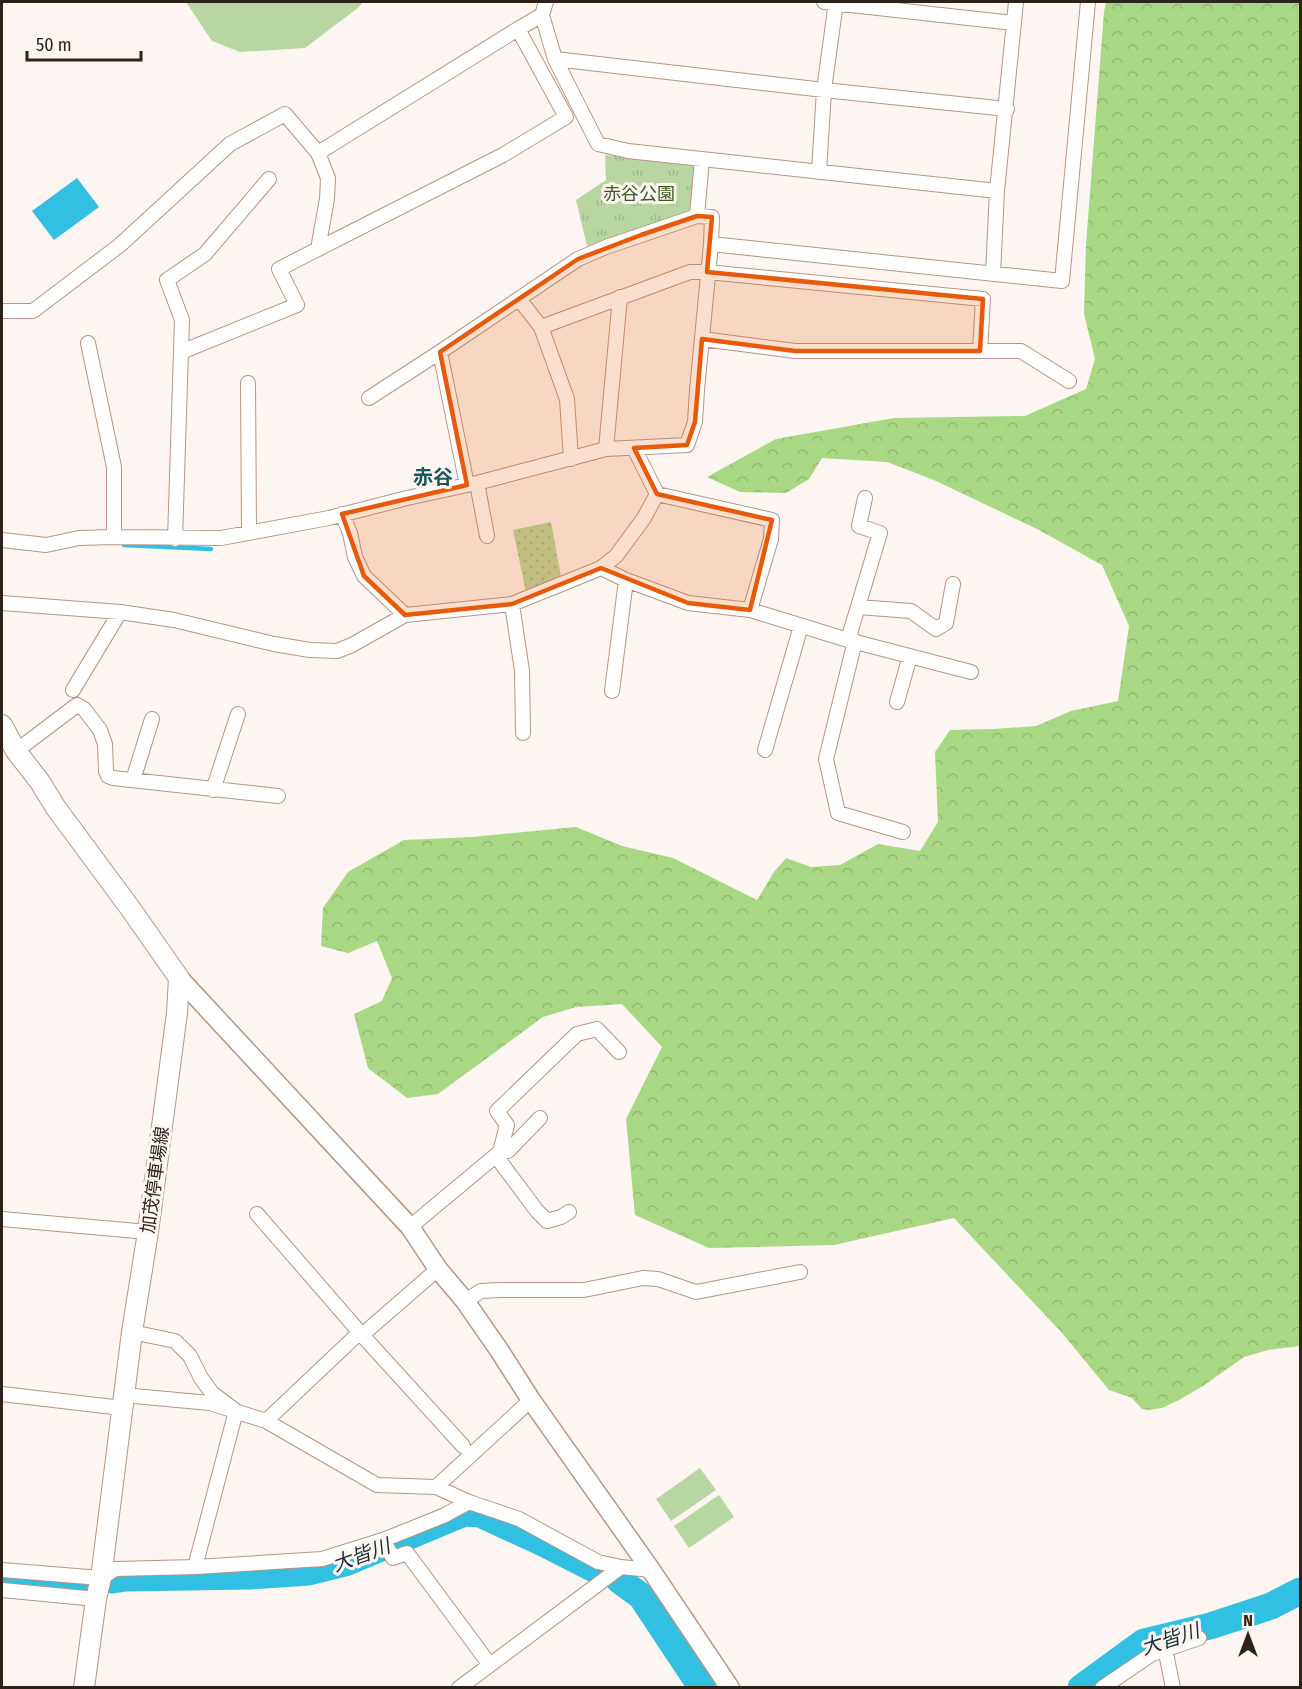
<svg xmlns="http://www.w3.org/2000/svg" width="1302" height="1689" viewBox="0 0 1302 1689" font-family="'Fira Sans Condensed','Noto Sans JP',sans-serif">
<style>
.grass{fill:url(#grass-dots)}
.forest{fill:url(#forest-crowns)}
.park{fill:url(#park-tufts)}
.garden{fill:#b8d6a2}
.water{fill:#31bfe2}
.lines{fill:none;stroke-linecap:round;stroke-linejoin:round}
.stream{stroke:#31bfe2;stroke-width:4.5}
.river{stroke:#31bfe2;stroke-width:27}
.minor-casing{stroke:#b69684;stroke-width:16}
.tertiary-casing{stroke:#b69684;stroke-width:21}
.secondary-casing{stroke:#b69684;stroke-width:22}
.minor{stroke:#fff;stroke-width:14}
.tertiary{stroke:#fff;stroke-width:18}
.secondary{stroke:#fff;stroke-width:20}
.marked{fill:#e8590c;fill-opacity:0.2;stroke:#e8590c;stroke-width:4.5;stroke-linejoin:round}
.labels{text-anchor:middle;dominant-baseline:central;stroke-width:6;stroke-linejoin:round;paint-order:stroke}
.park-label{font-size:18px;fill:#3b5a21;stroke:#fcf5f1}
.street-label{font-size:18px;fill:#2e221a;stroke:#fcf5f1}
.neighbourhood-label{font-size:20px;font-weight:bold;fill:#1b565b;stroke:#fcf5f1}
.water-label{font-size:20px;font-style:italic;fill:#192f36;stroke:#fcf5f1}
</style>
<defs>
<pattern id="grass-dots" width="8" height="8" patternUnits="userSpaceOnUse" patternTransform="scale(1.5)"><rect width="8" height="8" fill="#b8d6a2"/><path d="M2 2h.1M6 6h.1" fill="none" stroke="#9eb78b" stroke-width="1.8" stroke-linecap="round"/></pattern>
<pattern id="forest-crowns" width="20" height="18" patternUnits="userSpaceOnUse" patternTransform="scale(1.5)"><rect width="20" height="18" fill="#a8d883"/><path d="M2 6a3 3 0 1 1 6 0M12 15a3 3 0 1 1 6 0" fill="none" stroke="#91b971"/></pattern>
<pattern id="park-tufts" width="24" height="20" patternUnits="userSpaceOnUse" patternTransform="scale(1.5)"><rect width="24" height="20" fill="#b8d6a2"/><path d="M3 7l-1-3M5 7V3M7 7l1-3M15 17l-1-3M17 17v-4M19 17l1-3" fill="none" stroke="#9eb78b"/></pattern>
</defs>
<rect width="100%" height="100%" fill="#fcf5f1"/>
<!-- grass -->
<path class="grass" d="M551,522L561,577L526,592L513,530Z"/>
<!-- forest -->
<path class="forest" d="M1106,2H1300V1346L1268,1350L1244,1357L1203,1386L1179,1400L1162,1408L1149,1410L1142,1409L1132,1398L1109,1390L1062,1333L954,1218L834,1245L709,1248L635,1215L626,1119L662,1047L622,1004L576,1007L543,1017L438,1094L407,1098L368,1068L354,1014L382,1001L392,978L377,941L348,953L321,946L323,908L348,872L404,840L472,837L576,827L622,846L673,858L757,900L774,872L786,858L811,867L840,865L878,844L920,851L938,822L935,752L950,730L993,729L1036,726L1071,711L1118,701L1129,626L1102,565L1039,530L934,480L887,462L822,458L809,479L786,493L740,492L707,477L776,439L894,418L1025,416L1086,389L1095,359L1084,314L1086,244L1104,12Z"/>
<!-- park -->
<path class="park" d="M605,155L697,163L693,213L587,246L576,200L606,180Z"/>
<!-- garden -->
<path class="garden" d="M186,2H363L359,7L305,48L240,52L212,41Z
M700,1468L716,1490L671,1521L656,1499Z
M719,1495L734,1517L689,1548L674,1526Z"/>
<!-- water -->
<path class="water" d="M77,178L99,207L54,240L32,211Z"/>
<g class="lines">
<!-- stream -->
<path class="stream" d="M124,545L211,549"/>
<!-- river -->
<path class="river" d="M2,1577L84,1586
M113,1580L126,1578L249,1576L309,1572L345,1563L464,1513L480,1514L543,1543L592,1568
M619,1580L641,1596L702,1688
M1081,1688L1144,1642L1210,1626L1271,1606L1300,1591"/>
<defs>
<path id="minor" d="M546,2L542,15L555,59L824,90L1007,109
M824,2L1013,23
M518,29L566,117L503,155L318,249L327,199L328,178L318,153L518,29L542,15
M555,59L598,144L628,151L997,191
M819,172L824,90L836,2
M697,216L702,159
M711,244L1062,281L1088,2
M993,274L997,191L1016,2
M519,299L541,327L567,399L571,459
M2,311H33L120,245L230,144L285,114L318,153
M541,327L690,272H707L983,299L980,351
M702,339L795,351H1021L1069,381
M88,343L114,467V537
M181,352L297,305L279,269L318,249
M248,383L249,532
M369,398L440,352
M606,449L620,297
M477,483L487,536
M657,494L772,520L771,539L750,610
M342,514L350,533L355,557L364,576L405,615
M175,539L182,320L167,280L205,254L269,179
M2,540L46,545L79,538L114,537L221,538L329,518L407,498L467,485L477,483L606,449L687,445L695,422L697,390L711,244L712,217L697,216L606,247L578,259L440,352L467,485
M601,568L626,580L688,603L750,610L848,640L971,672
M2,603L120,612L174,620L274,644L310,650L337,651L352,645L405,615L512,604L601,568L616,556L644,518L657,494L634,448
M512,604L522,671L523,733
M858,607L911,611L936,629L946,623L953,584
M848,640L880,533L859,526L865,498
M855,641L826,759L838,813L903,832
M73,690L120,612
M612,691L626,580
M897,702L910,656
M765,750L801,626
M16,751L77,705L84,709L100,730L105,744L106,771L108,776L113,778L278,796
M133,780L152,719
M213,790L238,714
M500,1152L508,1151L540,1118
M496,1156L537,1211L547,1221L561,1217L569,1212
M257,1214L362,1335L463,1446
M2,1219L148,1232
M410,1227L500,1152L507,1125L497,1111L577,1034L597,1029L619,1052
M465,1301L481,1291L499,1290H584L643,1278L658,1279L696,1292L800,1272
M132,1332L175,1341L190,1356L201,1378L212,1393L236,1411L195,1567
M362,1335L438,1269
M2,1394L122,1408
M123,1395L210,1403L266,1421L377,1485L436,1487L469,1502L519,1519L598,1562L621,1567L651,1570
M266,1421L360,1332
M436,1487L531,1400
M383,1540L393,1558L407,1553L490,1665
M2,1570L101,1578L115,1569L195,1567L322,1559L383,1540L443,1516L469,1502
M2,1590L96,1599
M1165,1648L1173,1688
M459,1688L621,1567
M1102,1688L1152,1654L1199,1638"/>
<path id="tertiary" d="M179,978L410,1227L438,1269L465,1301L499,1350L531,1400L651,1570L730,1688"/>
<path id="secondary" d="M2,725L16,751L40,782L56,808L130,908L179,978L177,1013L148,1232L132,1332L101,1578L96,1599L84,1688"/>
</defs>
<!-- minor casing -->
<use href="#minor" class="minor-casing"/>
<!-- tertiary casing -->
<use href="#tertiary" class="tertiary-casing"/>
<!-- secondary casing -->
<use href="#secondary" class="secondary-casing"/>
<!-- minor -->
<use href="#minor" class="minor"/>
<!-- tertiary -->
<use href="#tertiary" class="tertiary"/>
<!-- secondary -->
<use href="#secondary" class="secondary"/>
</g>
<!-- marked area -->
<path class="marked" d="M697,216L712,217L707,272L983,299L980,351H795L702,339L695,422L687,445L634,448L657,494L772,520L750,610L688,603L601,568L512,604L405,615L364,576L342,514L467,485L440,352L578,259L641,235Z"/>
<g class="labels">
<!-- park labels -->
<g class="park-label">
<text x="639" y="194">赤谷公園</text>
</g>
<!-- street labels -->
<g class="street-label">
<text transform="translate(155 1180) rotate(-82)">加茂停車場線</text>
</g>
<!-- neighbourhood labels -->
<g class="neighbourhood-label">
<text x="433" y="477">赤谷</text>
</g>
<!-- water labels -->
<g class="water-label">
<text transform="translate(361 1555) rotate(-20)">大皆川</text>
<text transform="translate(1170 1639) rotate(-18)">大皆川</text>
</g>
</g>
<!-- border -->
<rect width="1302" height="1689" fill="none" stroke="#2e221a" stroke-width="6"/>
<!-- north arrow -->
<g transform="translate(1248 1635)" stroke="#fcf5f1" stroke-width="4.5" paint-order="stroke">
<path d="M0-4.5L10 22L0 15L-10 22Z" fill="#2e221a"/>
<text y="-9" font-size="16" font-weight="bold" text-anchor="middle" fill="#2e221a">N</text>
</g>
<!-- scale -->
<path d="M27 51v9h114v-9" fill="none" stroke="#2e221a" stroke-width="3"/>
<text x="36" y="51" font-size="18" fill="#2e221a" stroke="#fcf5f1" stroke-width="4.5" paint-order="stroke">50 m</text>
</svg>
